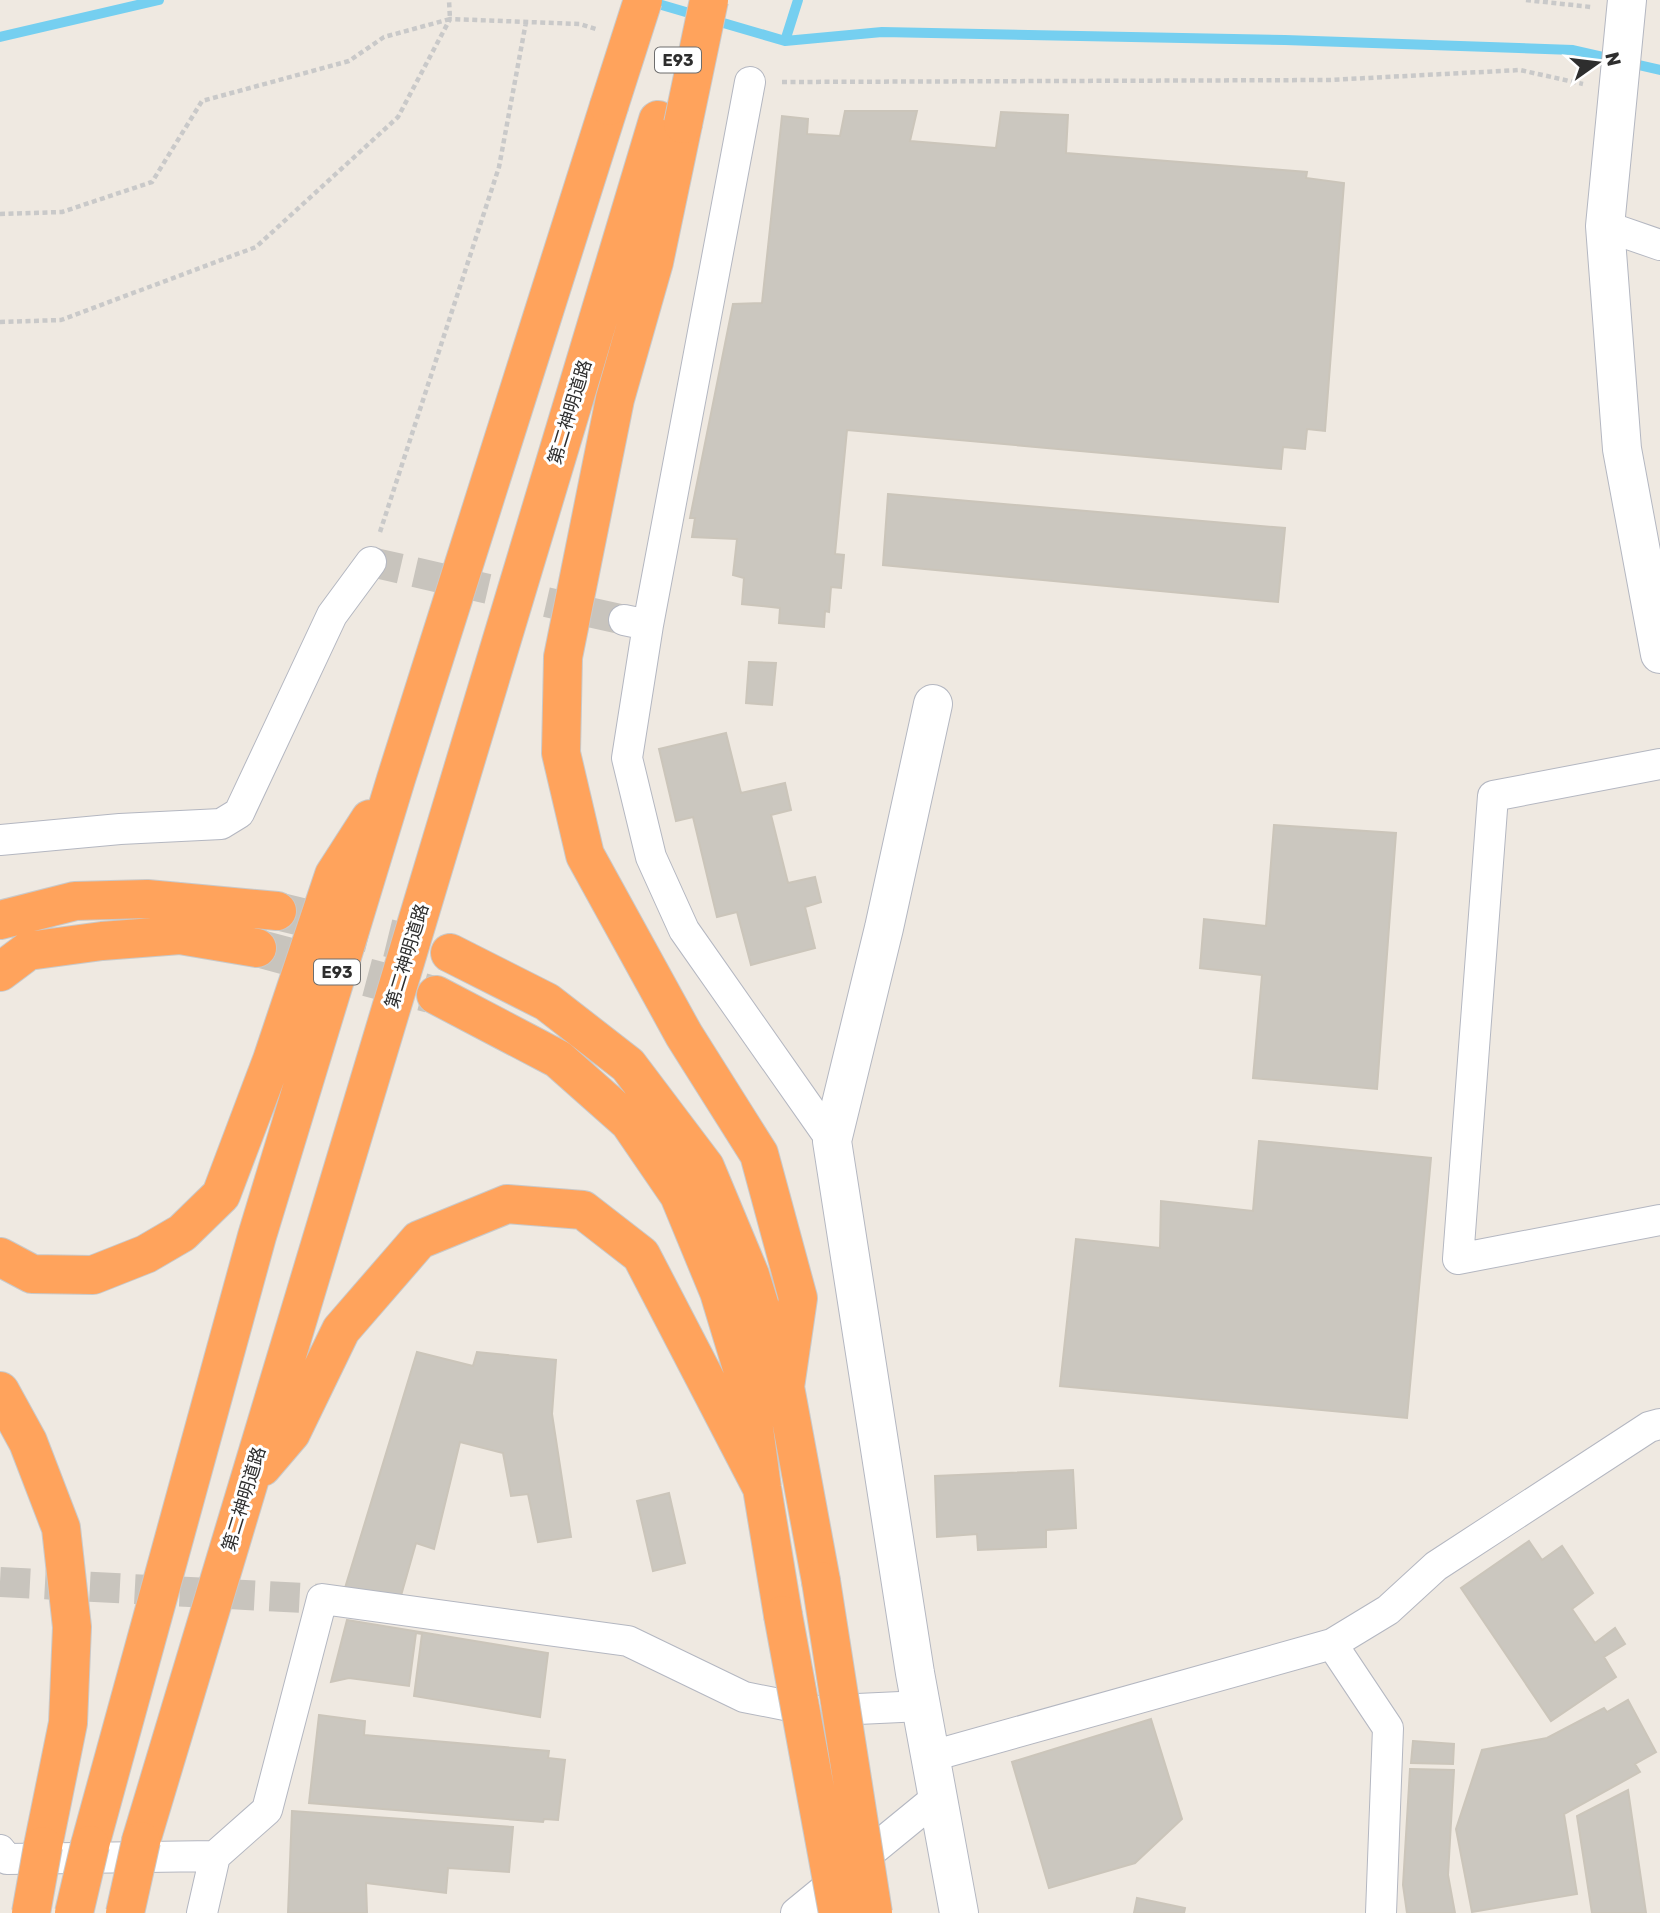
<svg xmlns="http://www.w3.org/2000/svg" width="1660" height="1913" viewBox="0 0 1660 1913" font-family="Rubik,'Noto Sans JP',sans-serif">
<style>
.lines{fill:none;stroke-linecap:round;stroke-linejoin:round}
.stream{stroke:#75cff0;stroke-width:10}
.building{fill:#cbc7bf;stroke:#cbc5ba;stroke-width:2}
.street-tunnel{stroke:#c8c4bd;stroke-width:30;stroke-dasharray:30 15;stroke-linecap:butt}
.highway-tunnel{stroke:#c8c4bd;stroke-width:38;stroke-dasharray:38 19;stroke-linecap:butt}
.street-casing{stroke:#b4b7c1;stroke-width:32}
.secondary-casing{stroke:#b4b7c1;stroke-width:40}
.highway-casing{stroke:#c9c9c9;stroke-width:40}
.path{stroke:#c9c9c9;stroke-width:4.5;stroke-dasharray:5 3.5;stroke-linecap:butt}
.street{stroke:#fff;stroke-width:30}
.secondary{stroke:#fff;stroke-width:38}
.highway{stroke:#ffa35c;stroke-width:38}
.highway-bridge-casing{stroke:#c9c9c9;stroke-width:40;stroke-linecap:butt}
.highway-bridge{stroke:#ffa35c;stroke-width:38}
.labels{text-anchor:middle;dominant-baseline:central;stroke-width:6;stroke-linejoin:round;paint-order:stroke}
.shield{fill:#fff;stroke:#6d6d6d;stroke-width:2}
.shield-label{font-size:16px;font-weight:bold;fill:#2e2e2e}
.street-label{font-size:18px;fill:#2e2e2e;stroke:#fff}
</style>
<rect width="100%" height="100%" fill="#efe9e1"/>
<g class="lines">
<!-- stream -->
<path class="stream" d="M648,1L785,41L882,32L1285,40L1573,50L1660,70
M0,37L159,0
M785,41L798,0"/>
</g>
<!-- building -->
<path class="building" d="M845,111H917L910,141L996,148L1001,112L1068,115L1066,153L1307,172L1306,178L1344,183L1325,431L1307,429L1305,449L1283,447L1281,469L847,430L835,554L844,555L841,588L831,587L829,612L825,611L824,627L779,623L780,608L742,604L744,578L733,575L737,539L692,537L695,518H690L733,304L762,303L782,116L808,119L807,134L840,136Z
M888,494L1285,528L1278,602L883,565Z
M749,662L776,663L772,705L746,703Z
M726,733L741,793L785,783L791,810L771,815L788,883L815,877L821,902L805,907L815,948L751,965L737,912L717,917L693,817L676,821L659,749Z
M1274,825L1396,833L1377,1089L1253,1078L1262,975L1200,968L1204,919L1266,926Z
M1259,1141L1431,1158L1407,1418L1060,1386L1076,1239L1160,1248L1161,1201L1253,1211Z
M417,1352L473,1366L477,1352L556,1360L552,1414L571,1537L538,1542L528,1494L511,1496L503,1453L460,1442L434,1549L416,1543L400,1599L345,1588Z
M1073,1470L1076,1528L1046,1530V1547L978,1550L977,1534L937,1537L935,1476Z
M669,1493L685,1563L653,1571L637,1501Z
M1529,1541L1542,1560L1562,1546L1593,1593L1572,1609L1595,1643L1615,1628L1625,1644L1604,1657L1616,1677L1551,1721L1461,1588Z
M347,1620L548,1653L540,1717L414,1696L422,1634L416,1633L409,1686L349,1678L331,1682Z
M1628,1700L1656,1752L1635,1764L1640,1772L1564,1814L1577,1894L1472,1912L1456,1829L1482,1750L1547,1738L1604,1708L1607,1712Z
M319,1715L365,1721L364,1735L549,1751L548,1758L565,1760L558,1820L544,1819L543,1822L309,1803Z
M1151,1719L1182,1819L1135,1863L1049,1888L1012,1762Z
M1413,1741L1454,1744L1453,1764L1411,1763Z
M1410,1769L1454,1770L1448,1875L1455,1913H1407L1403,1885Z
M1628,1790L1646,1913H1592L1577,1816Z
M292,1811L513,1827L509,1872L448,1868L446,1893L366,1883L367,1913H288Z
M1137,1898L1185,1908L1184,1913H1134Z"/>
<g class="lines">
<!-- street-tunnel -->
<path class="street-tunnel" d="M371,562L624,620
M0,1582L322,1599"/>
<!-- highway-tunnel -->
<path class="highway-tunnel" d="M277,911L450,953
M257,948L430,994"/>
<defs>
<path id="street" d="M1605,226L1660,245
M624,620L648,625L627,758L651,857L684,930L832,1141
M648,625L750,82
M1660,764L1493,796L1458,1259L1660,1220
M0,840L120,829L221,824L239,813L332,615L371,562
M1332,1644L1388,1728L1381,1913
M932,1756L1332,1644L1388,1610L1436,1566L1649,1427L1660,1424
M0,1850L7,1859L215,1856L202,1913
M215,1856L267,1810L322,1599L628,1641L744,1697L815,1711L922,1706
M796,1913L939,1796"/>
<path id="secondary" d="M1627,0L1605,226L1622,449L1660,654
M933,704L884,928L832,1141L915,1673L959,1913"/>
<path id="highway" d="M683,124L654,262L615,399L563,657L561,753L585,855L684,1035L759,1154L798,1298L785,1387
M0,920L75,901L147,899L277,911
M450,953L547,1002L628,1065L705,1167L750,1275L785,1387L821,1581
M0,972L28,951L102,941L180,935L257,948
M436,995L558,1059L629,1122L679,1195L719,1292L749,1391L762,1488L783,1615
M0,1257L32,1274L93,1275L146,1254L182,1233L221,1195L272,1060L334,875L370,819
M0,1391L28,1442L61,1528L72,1627L68,1723L43,1846
M262,1467L291,1433L341,1330L419,1240L507,1204L583,1210L641,1255L762,1488
M141,1841L658,120
M90,1845L257,1236L396,779L609,106"/>
</defs>
<!-- street casing -->
<use href="#street" class="street-casing"/>
<!-- secondary casing -->
<use href="#secondary" class="secondary-casing"/>
<!-- highway casing -->
<use href="#highway" class="highway-casing"/>
<!-- path -->
<path class="path" d="M1526,0L1591,7
M782,82L1329,80L1520,70L1583,84
M0,214L62,212L152,182L202,101L349,61L384,37L450,19L449,0
M0,322L61,320L256,247L398,117L450,19L580,24L596,29
M380,532L499,167L526,22"/>
<!-- street -->
<use href="#street" class="street"/>
<!-- secondary -->
<use href="#secondary" class="secondary"/>
<!-- highway -->
<use href="#highway" class="highway"/>
<defs>
<path id="highway-bridge" d="M609,106L643,0
M683,124L709,0
M821,1581L873,1913
M783,1615L838,1913
M31,1913L43,1846
M74,1913L90,1845
M125,1913L141,1841"/>
</defs>
<!-- highway-bridge casing -->
<use href="#highway-bridge" class="highway-bridge-casing"/>
<!-- highway-bridge -->
<use href="#highway-bridge" class="highway-bridge"/>
</g>
<g class="labels">
<!-- shield labels -->
<g class="shield">
<rect x="655" y="47.5" width="46" height="25" rx="5"/>
<rect x="314" y="959.5" width="46" height="25" rx="5"/>
</g>
<g class="shield-label">
<text x="678" y="60">E93</text>
<text x="337" y="972">E93</text>
</g>
<!-- street labels -->
<g class="street-label">
<text transform="translate(570 412) rotate(-73)">第二神明道路</text>
<text transform="translate(407 956) rotate(-73)">第二神明道路</text>
<text transform="translate(244 1499) rotate(-73)">第二神明道路</text>
</g>
</g>
<!-- north arrow -->
<g transform="translate(1597 63) rotate(76)" stroke="#ffffff" stroke-width="5" paint-order="stroke">
<path d="M0-5L12 26L0 18L-12 26Z" fill="#2e2e2e"/>
<text y="-10" font-size="19" font-weight="bold" text-anchor="middle" fill="#2e2e2e">N</text>
</g>
</svg>
